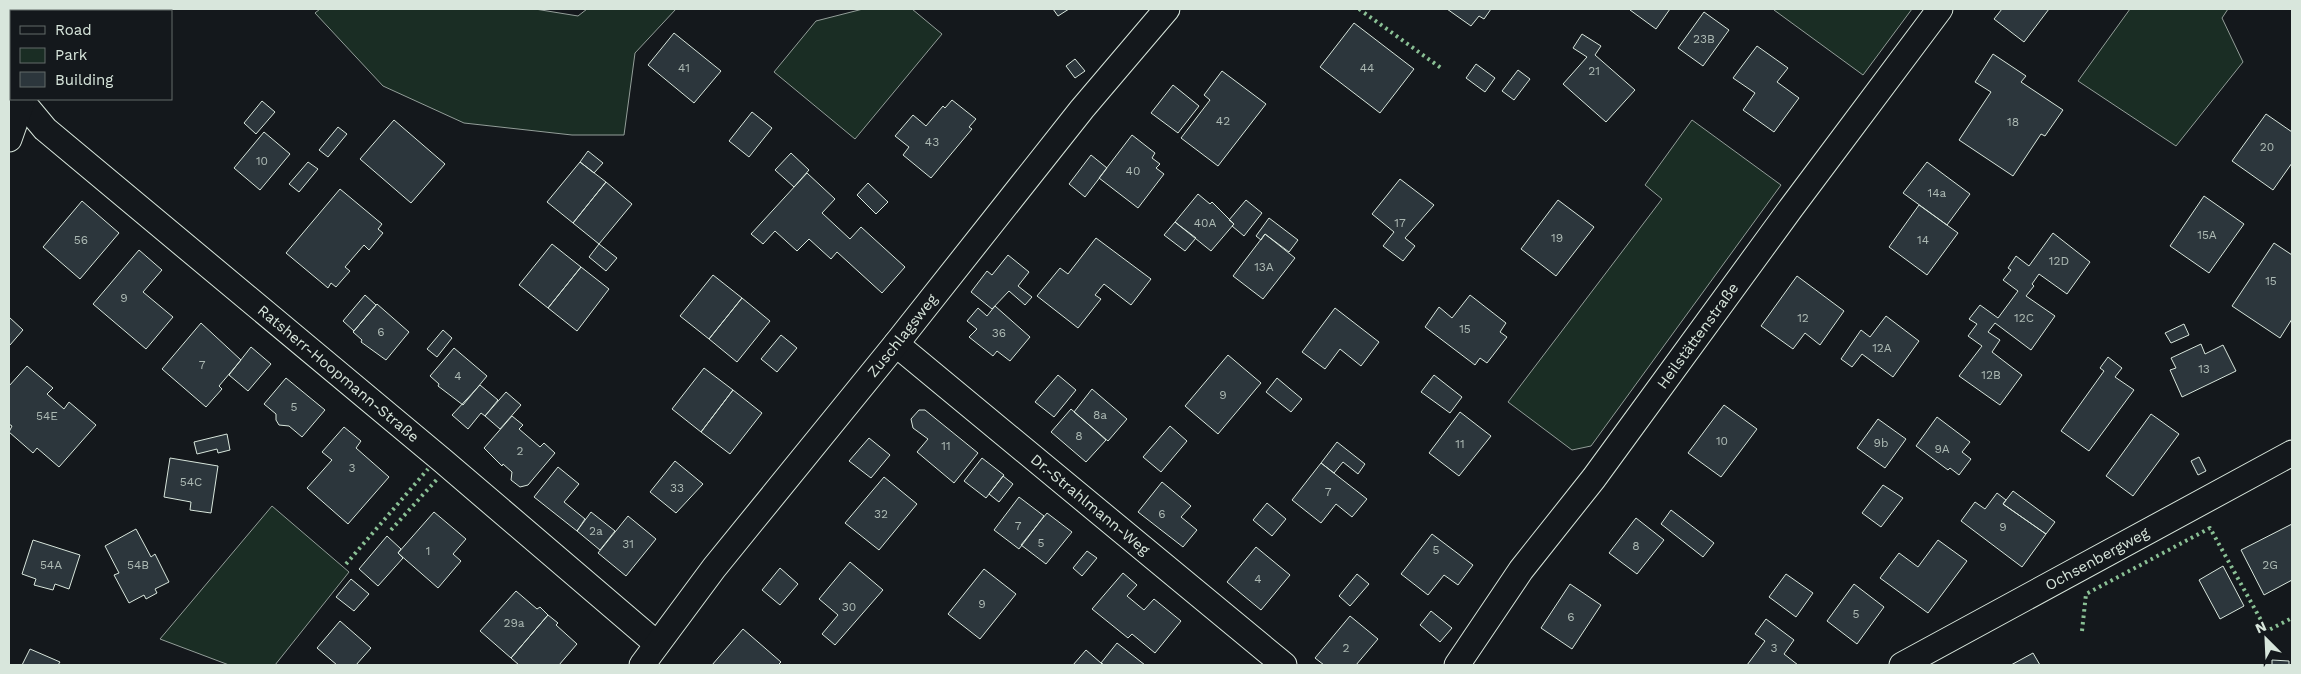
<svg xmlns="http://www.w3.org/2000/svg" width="2301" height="674" viewBox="0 0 2301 674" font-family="'Work Sans',sans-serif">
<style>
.green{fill:#1a2d24;stroke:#939e99}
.building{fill:#2c363c;stroke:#d8e6dc}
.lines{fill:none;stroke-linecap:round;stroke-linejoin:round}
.street-casing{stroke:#d8e6dc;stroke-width:27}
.street{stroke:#14181c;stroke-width:25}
.hedge{stroke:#8ac095;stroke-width:4;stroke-dasharray:2.5 4;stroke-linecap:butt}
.labels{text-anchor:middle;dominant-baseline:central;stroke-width:4;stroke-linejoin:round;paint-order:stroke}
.number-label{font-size:12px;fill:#adbab4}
.street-label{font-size:15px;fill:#d8e6dc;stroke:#14181c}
</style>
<rect width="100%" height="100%" fill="#14181c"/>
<!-- green -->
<path class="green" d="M320,9H535L578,16L587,9H676L635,53L624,135H572L464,123L383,86L315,13Z
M863,9H912L942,34L855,139L774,72L816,21Z
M1775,9H1912L1863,75L1774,10Z
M2130,9H2228L2222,18L2243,62L2176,146L2078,81Z
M1692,120L1781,185L1591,446L1572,450L1508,402L1662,199L1645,185Z
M272,506L349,572L275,665H229L160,639Z"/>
<!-- building -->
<path class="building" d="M1053,9H1069L1058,16Z
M1447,9H1491L1484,19L1479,16L1471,26Z
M1632,9H1670L1656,29L1630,10Z
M2002,9H2049L2024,42L1994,19Z
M1704,12L1729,30L1703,66L1678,48Z
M1354,23L1414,69L1380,113L1320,67Z
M674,33L721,71L694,103L648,65Z
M1582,34L1601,46L1595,55L1635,90L1606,122L1563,84L1587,57L1573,48Z
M1757,46L1788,68L1777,82L1799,98L1774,132L1743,110L1755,93L1733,78Z
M1993,54L2026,76L2021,82L2063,110L2045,136L2041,134L2013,176L1959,140L1991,92L1975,82Z
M1075,59L1085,71L1075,78L1066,66Z
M1476,64L1495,78L1485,92L1466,78Z
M1518,70L1530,79L1514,100L1502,91Z
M1222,71L1266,104L1218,166L1181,138L1210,100L1204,95Z
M1173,85L1199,106L1178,133L1151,113Z
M952,100L976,119L969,127L972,129L931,178L903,155L909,147L895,136L913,115L926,126L943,106L945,108Z
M262,101L275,112L256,134L244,123Z
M752,112L772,128L749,157L729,141Z
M2266,114L2292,132V163L2273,190L2232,161Z
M394,120L445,164L411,203L360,159Z
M338,127L347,134L328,157L319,150Z
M264,132L290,154L260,190L234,168Z
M1132,135L1155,153L1152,158L1160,164L1156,168L1164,174L1138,208L1099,178Z
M588,151L603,163L594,173L580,162Z
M791,153L809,170L794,187L775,170Z
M1091,155L1107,168L1085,197L1069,184Z
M308,162L318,169L299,192L289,184Z
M580,162L606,182L573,223L547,202Z
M1927,162L1970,194L1947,225L1903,193Z
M807,173L835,199L822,213L850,239L861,227L905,267L882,293L837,252L831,259L809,239L797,251L775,231L763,244L751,234Z
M1400,179L1434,205L1405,238L1415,246L1403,261L1383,246L1394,232L1372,214Z
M606,182L632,204L599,244L573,223Z
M868,183L888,202L876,214L857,195Z
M340,189L382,224L378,229L383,233L369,250L364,245L345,267L350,271L336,287L331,283L328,288L286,253Z
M1198,194L1210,204L1212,202L1234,224L1211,251L1175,222Z
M2204,196L2244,224L2209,273L2170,246Z
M1246,200L1262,213L1244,236L1232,226L1234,224L1229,220Z
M1558,200L1594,227L1556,276L1521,249Z
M82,201L119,233L80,279L43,247Z
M1919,205L1958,233L1927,275L1889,247Z
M1269,218L1298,240L1289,252L1265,234L1261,240L1256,236Z
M1175,222L1196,238L1185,251L1164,235Z
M2053,233L2090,262L2067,294L2039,274L2032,284L2034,286L2026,296L2055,316L2031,350L1995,323L1988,332L2000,340L1992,352L2022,375L2000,405L1959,376L1982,346L1968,336L1977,324L1969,319L1980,305L1998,318L2018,291L2003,280L2011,270L2008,268L2016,256L2029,266Z
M1265,234L1295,258L1263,299L1233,276Z
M1096,238L1151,279L1131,305L1104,284L1095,295L1101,299L1078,328L1037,296L1060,268L1068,274Z
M2274,243L2292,255V319L2280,338L2232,306Z
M552,244L581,267L548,308L519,285Z
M599,244L617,258L606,271L589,257Z
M139,250L162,270L143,292L173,317L146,349L93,304Z
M1008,255L1029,272L1018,286L1032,297L1025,305L1009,291L992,309L971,292L987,271L992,275Z
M581,267L609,289L577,331L548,308Z
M713,275L742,298L709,339L680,316Z
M1797,276L1844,311L1820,345L1805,333L1793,349L1761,326Z
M365,295L376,305L354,331L343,321Z
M1470,295L1506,323L1500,332L1507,337L1487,363L1480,358L1475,365L1425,327L1439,307L1452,318Z
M742,298L770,321L737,362L709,339Z
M377,304L409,332L386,360L361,342L362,340L353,332Z
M995,306L1030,337L1010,361L997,351L993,356L969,337L977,329L967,321L978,308L987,316Z
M1335,308L1379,342L1361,366L1340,349L1325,369L1302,352Z
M1886,316L1919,341L1893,377L1862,354L1852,367L1841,359L1861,330L1870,337Z
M9,317L23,330L10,345H9Z
M201,323L241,360L219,386L222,389L206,407L162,369Z
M2184,324L2189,335L2171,343L2165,333Z
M443,330L452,338L437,357L427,349Z
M781,335L797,348L777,372L761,359Z
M2201,344L2205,354L2223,345L2236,371L2182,397L2170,370L2176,368L2171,358Z
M251,347L271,364L248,391L229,375Z
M454,348L487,376L463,405L438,386L439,384L430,376Z
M1228,355L1261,383L1218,434L1185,406Z
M2108,357L2122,368L2115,377L2134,390L2089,451L2061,431L2104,371L2100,368Z
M27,366L53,388L47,394L64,409L69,402L96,425L59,467L37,448L33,453L9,432L12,426L9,424V386Z
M704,368L733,390L701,432L672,409Z
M1058,375L1076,390L1054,417L1035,402Z
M1434,375L1462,397L1450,413L1421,392Z
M286,378L325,410L302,437L289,426L279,425L276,420V414L264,404Z
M1277,378L1302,399L1291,412L1266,392Z
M480,385L498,400L485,416L481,413L468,429L452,415Z
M1092,389L1127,419L1108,441L1074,412Z
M733,390L762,413L730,454L701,432Z
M506,392L521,405L500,429L485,416Z
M1724,405L1757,429L1721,477L1688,453Z
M1071,409L1106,440L1086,462L1051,432Z
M919,410H925L978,453L954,483L917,452L928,439L913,428L911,419Z
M1460,412L1491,436L1459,476L1429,453Z
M2151,414L2179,434L2133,496L2106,476Z
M512,416L523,425L519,429L540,447L544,443L555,453L528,485L520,487L511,480L512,472L503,464L502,466L484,448Z
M1937,417L1970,442L1962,452L1971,459L1959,475L1950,468L1948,470L1916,446Z
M1878,419L1906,439L1885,468L1857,448Z
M1170,426L1187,441L1161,472L1143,457Z
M344,427L361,441L356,448L389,477L348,524L307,488L332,460L322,452Z
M227,434L230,450L218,453L217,449L197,454L194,442Z
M869,438L890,455L871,478L849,461Z
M1337,442L1365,464L1358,474L1343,462L1334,473L1321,463Z
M2199,457L2206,471L2198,475L2191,461Z
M170,458L218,466L211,513L190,510L191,502L164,497Z
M982,458L1004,475L986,498L964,481Z
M675,461L703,484L676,513L650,492Z
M1321,463L1367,499L1352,517L1336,504L1321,523L1292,500Z
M558,467L579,484L564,502L585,519L577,531L534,497Z
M1003,476L1013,484L999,502L989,494Z
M884,477L917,504L879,550L845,523Z
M1162,482L1191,506L1181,517L1197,530L1183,547L1138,512Z
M1883,485L1903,498L1881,527L1862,513Z
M2013,491L2055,522L2046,534L2003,504Z
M1997,493L2006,500L2003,504L2046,534L2022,567L1961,521L1975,502L1985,509Z
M1019,497L1044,516L1019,549L994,530Z
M1267,503L1286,519L1272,536L1253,520Z
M1671,510L1714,543L1703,557L1661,524Z
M434,512L466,539L453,554L461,561L438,588L398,553Z
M591,512L615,531L600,550L577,531Z
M1047,513L1072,532L1046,564L1021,545Z
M628,516L656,539L626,576L598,553Z
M1636,518L1664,540L1637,574L1609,553Z
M2292,524V580L2264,595L2241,550Z
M136,529L151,557L155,554L169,582L155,589L157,593L146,599L144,595L129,603L114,575L119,573L105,546Z
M1432,534L1473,565L1458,585L1444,575L1428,595L1401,574Z
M387,536L401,549L398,553L403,558L378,586L359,569Z
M33,540L80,555L69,589L55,584L53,590L34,585L36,579L22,574Z
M1938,540L1967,561L1928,613L1880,578L1899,553L1918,567Z
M1256,547L1290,575L1261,610L1227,582Z
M1087,551L1097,558L1082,576L1073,568Z
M850,562L883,590L835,645L822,634L838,615L819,599Z
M2223,566L2244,606L2220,619L2199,580Z
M780,568L798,584L780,605L762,590Z
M984,569L1016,594L980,639L948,614Z
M1123,573L1137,585L1127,596L1144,610L1154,599L1181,621L1155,653L1132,634L1128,638L1092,609Z
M1357,574L1369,584L1350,606L1339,596Z
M1786,574L1813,593L1796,617L1769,597Z
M351,579L369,594L354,611L336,597Z
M1570,584L1601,605L1572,649L1541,628Z
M1854,584L1884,607L1857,644L1827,621Z
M516,591L537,609L540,607L548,615L511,658L480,631Z
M1431,611L1452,628L1440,642L1420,625Z
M548,615L558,623L556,625L577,644L559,665H519L511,658Z
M1350,616L1378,639L1356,665H1324L1315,658Z
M1766,619L1794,640L1784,654L1798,665H1747L1765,641L1755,634Z
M340,621L371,648L356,665H337L317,648Z
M743,629L781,662L778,665H712Z
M1117,643L1145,665H1104L1101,663Z
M30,649L60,662L58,665H22Z
M1086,650L1101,663L1104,665H1073Z
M2033,653L2040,665H2011Z
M2272,660L2289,661V665H2272Z"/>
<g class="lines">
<defs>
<g id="street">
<path d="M9,21L11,19"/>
<path d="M9,72L11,78"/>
<path id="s1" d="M20,99L45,129L443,461L657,644"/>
<path d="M9,139L22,102"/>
<path id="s2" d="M896,344L1284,665"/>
<path id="s3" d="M642,665L714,568L896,344L1082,109L1167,9"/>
<path id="s4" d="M1457,665L1521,570L1594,478L1791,208L1940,9"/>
<path id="s5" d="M1902,665L2292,453"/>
</g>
</defs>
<!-- street casing -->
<use href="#street" class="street-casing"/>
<!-- street -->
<use href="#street" class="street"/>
<!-- hedge -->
<path class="hedge" d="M1359,9L1441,68
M391,530L439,477
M346,564L428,469
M2082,631L2086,594L2210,528L2267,631L2292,618"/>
</g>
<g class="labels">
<!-- number labels -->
<g class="number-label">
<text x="1704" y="39">23B</text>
<text x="684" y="68">41</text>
<text x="1367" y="68">44</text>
<text x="1594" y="71">21</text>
<text x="1223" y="121">42</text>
<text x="2013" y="122">18</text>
<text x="932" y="142">43</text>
<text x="2267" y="147">20</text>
<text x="262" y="161">10</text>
<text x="1133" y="171">40</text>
<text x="1937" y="193">14a</text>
<text x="1205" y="223">40A</text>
<text x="1400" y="223">17</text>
<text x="2207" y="235">15A</text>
<text x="1557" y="238">19</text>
<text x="81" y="240">56</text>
<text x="1923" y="240">14</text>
<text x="2059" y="261">12D</text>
<text x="1264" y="267">13A</text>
<text x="2271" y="281">15</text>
<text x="124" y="298">9</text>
<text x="1803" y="318">12</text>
<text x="2024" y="318">12C</text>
<text x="1465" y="329">15</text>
<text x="381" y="332">6</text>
<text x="999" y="333">36</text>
<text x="1882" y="348">12A</text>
<text x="202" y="365">7</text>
<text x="2204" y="369">13</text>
<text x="1991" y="375">12B</text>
<text x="458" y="376">4</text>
<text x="1223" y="395">9</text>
<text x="294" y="407">5</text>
<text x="1100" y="415">8a</text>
<text x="47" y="416">54E</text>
<text x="1079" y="436">8</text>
<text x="1722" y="441">10</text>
<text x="1881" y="443">9b</text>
<text x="1460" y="444">11</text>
<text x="946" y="446">11</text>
<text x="1942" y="449">9A</text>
<text x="520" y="451">2</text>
<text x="352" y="468">3</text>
<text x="191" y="482">54C</text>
<text x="677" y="488">33</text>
<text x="1328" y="492">7</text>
<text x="881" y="514">32</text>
<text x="1162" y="514">6</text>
<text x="1018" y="526">7</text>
<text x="2003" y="527">9</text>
<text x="596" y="531">2a</text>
<text x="1041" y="543">5</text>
<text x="628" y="544">31</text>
<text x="1636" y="546">8</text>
<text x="1436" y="550">5</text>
<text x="428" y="551">1</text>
<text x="51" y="565">54A</text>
<text x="138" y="565">54B</text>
<text x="2270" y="565">2G</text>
<text x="1258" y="579">4</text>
<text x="982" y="604">9</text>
<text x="849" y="607">30</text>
<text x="1856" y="614">5</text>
<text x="1571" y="617">6</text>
<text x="514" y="623">29a</text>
<text x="1346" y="648">2</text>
<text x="1774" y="648">3</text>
</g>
<!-- street labels -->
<g class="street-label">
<text stroke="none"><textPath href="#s3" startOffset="420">Zuschlagsweg</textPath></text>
<text stroke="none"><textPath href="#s4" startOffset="408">Heilstättenstraße</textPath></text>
<text stroke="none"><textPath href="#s1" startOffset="421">Ratsherr-Hoopmann-Straße</textPath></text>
<text stroke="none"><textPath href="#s2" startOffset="252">Dr.-Strahlmann-Weg</textPath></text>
<text stroke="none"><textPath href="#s5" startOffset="222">Ochsenbergweg</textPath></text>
</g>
</g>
<!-- border -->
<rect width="2301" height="674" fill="none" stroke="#d8e6dc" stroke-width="20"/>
<!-- legend -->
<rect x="10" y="10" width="162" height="90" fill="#14181c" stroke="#626a69"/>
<rect x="20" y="26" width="25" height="8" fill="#14181c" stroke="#626a69"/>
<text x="55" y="35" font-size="15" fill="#d8e6dc">Road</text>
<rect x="20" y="48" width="25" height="15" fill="#1a2d24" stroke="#626a69"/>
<text x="55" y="60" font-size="15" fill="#d8e6dc">Park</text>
<rect x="20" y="72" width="25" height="15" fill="#2c363c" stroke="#626a69"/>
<text x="55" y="85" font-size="15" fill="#d8e6dc">Building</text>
<!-- north arrow -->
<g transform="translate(2266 639) rotate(336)" stroke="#14181c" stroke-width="4" paint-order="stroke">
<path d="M0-4L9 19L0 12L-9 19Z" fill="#d8e6dc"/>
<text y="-8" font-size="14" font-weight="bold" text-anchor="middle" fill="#d8e6dc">N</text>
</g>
</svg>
